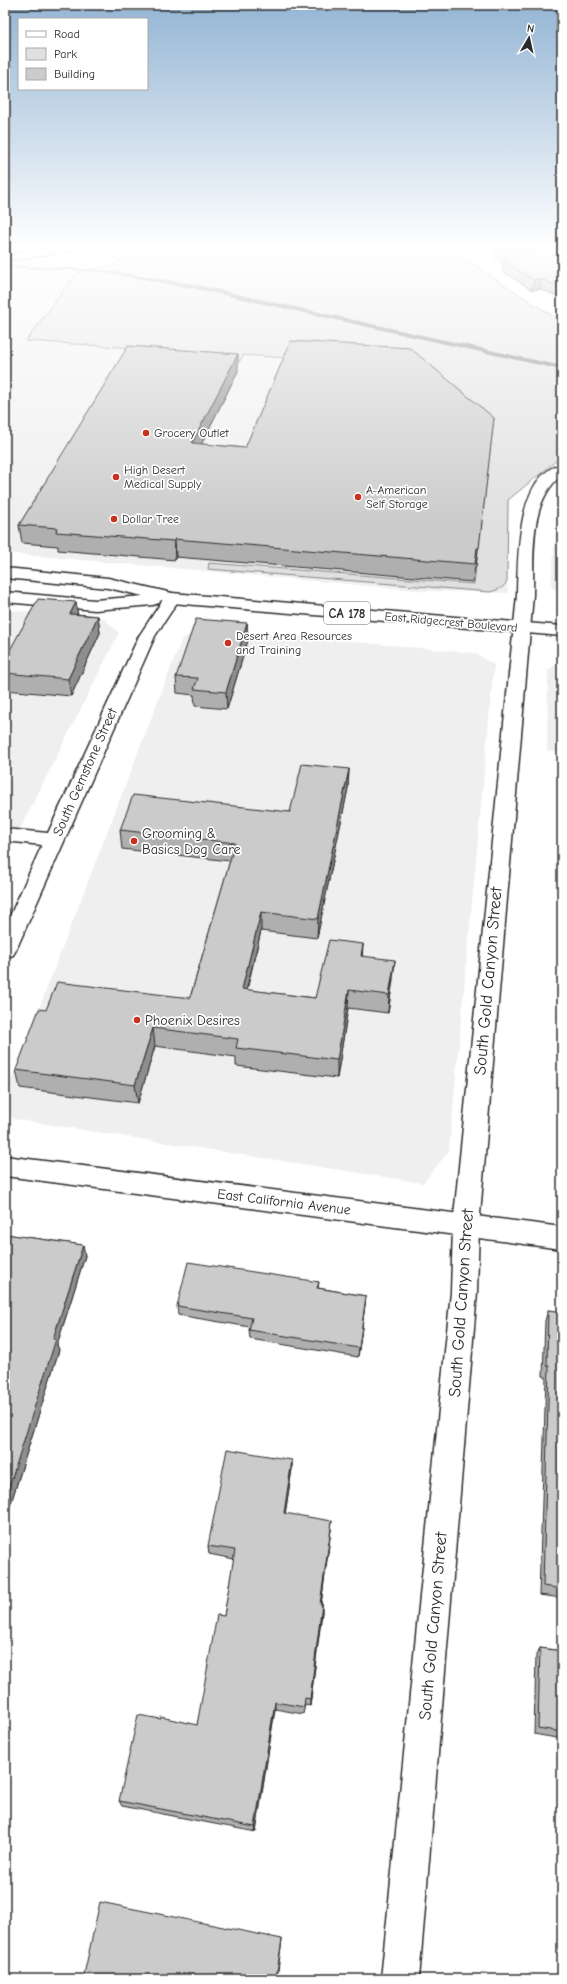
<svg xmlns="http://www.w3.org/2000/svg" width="567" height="1984" viewBox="0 0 567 1984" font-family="'Comic Neue',sans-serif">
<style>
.built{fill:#efefef}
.green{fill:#e0e0e0;stroke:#868686}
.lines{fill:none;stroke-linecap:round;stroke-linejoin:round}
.stream{fill:#7e7e7e;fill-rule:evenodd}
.minor-casing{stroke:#2b2b2b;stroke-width:3}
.tertiary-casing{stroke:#2b2b2b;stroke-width:3}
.primary-casing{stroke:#2b2b2b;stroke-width:3}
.minor{fill:#fff;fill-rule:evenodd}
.tertiary{fill:#fff;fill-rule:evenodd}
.primary{fill:#fff;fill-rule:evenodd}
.wall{fill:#afafaf;stroke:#2b2b2b}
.shaded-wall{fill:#8e8e8e;stroke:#2b2b2b}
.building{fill:#cbcbcb;stroke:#2b2b2b}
.poi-dot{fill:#c8321e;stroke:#fff;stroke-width:1.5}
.labels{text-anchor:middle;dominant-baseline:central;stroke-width:3.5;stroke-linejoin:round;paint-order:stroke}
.far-poi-label{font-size:12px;fill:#2b2b2b;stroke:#fff;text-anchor:start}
.far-street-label{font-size:12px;fill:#2b2b2b;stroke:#fff}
.shield{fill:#fff;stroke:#6b6b6b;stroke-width:1}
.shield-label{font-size:13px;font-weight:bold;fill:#2b2b2b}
.street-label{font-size:14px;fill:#2b2b2b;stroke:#fff}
.poi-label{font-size:14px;fill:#2b2b2b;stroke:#fff;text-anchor:start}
.near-street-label{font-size:17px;fill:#2b2b2b;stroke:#fff}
</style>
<rect width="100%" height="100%" fill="#fff"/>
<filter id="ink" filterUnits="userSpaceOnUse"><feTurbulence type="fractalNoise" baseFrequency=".025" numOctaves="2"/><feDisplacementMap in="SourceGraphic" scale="8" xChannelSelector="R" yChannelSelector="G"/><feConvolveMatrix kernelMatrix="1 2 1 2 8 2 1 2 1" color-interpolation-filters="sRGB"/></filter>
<g filter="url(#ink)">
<!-- built -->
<path class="built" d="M98,248H101L34,340L423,366L512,435L506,575L508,593L426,591L5,553V262L48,259Z
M562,500V594L551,586L558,504Z
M5,610L104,618L119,633L5,859Z
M202,628L475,653L494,665L449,1151L423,1183L13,1119L5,1103V1096L182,639Z
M562,661V752L547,751L548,670Z"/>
<!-- green -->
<path class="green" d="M96,248H448L562,322V456L508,500L507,581C504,588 498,590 490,592L208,569L209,563L474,584L491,435L404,366L243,355L240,361L228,354L26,341L76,274L121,262Z"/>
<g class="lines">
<!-- stream -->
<path class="stream" d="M5,265L102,270L192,284L562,366V370L192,288L102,272L5,267Z"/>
<defs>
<path id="minor" d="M562,464V475C528,501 534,556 533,595L479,1226L477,1292L419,1979H381L451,1292L453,1226L517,595C518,559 516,475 562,464Z
M172,593L178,595L180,598L155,636L16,950L13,955L5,958V927L42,845L5,841V829L48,833L139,636L166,595Z"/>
<path id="tertiary" d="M50,248H75L70,251L5,261V255Z
M5,1156L562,1227V1249L5,1176Z"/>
<path id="primary" d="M5,568L108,578L172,593L562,626V636L172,603L161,600L159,603L153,605L95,610L5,602V592L95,600L143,596L108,588L5,578Z"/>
</defs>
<!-- minor casing -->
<use href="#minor" class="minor-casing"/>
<!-- tertiary casing -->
<use href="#tertiary" class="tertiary-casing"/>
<!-- primary casing -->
<use href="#primary" class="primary-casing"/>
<!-- minor -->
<use href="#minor" class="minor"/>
<!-- tertiary -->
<use href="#tertiary" class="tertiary"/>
<!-- primary -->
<use href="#primary" class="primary"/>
</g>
<!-- wall -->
<path class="wall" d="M496,248H562V298L540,289L532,290L502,271L503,263L495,257Z
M238,371L201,444L245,448L494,418L476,567L475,566L473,582L176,557L175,560L58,550V546L22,543L19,525Z
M76,602L77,614L98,616L100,633L71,696L5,690V659Z
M247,623L248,640L227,709L195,706L194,695L177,693L176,677Z
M349,769L348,788L317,938L261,931L247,990L315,998L363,944L362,956L393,979L388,1013L348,1008L337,1078L236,1066V1057L155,1046L138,1103L20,1088L16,1070L46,1010L190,998L230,861L122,849L120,830L290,812Z
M5,1234L83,1245L85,1256L57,1345L59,1350L10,1506L5,1505Z
M319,1282L318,1288L366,1296L358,1357L250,1339L249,1330L250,1327L178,1315L177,1306Z
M548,1310L562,1312V1598L539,1595L546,1377L543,1376L545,1321Z
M292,1460V1469L285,1513L331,1530L321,1604H322V1612L310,1706L305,1705L303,1714L275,1709L256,1832L122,1806L119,1801L197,1725L224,1616L234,1559L209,1554L208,1546Z
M540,1648L562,1651V1739L534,1734L536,1655Z"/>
<!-- shaded-wall -->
<path class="shaded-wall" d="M541,279L540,289L532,290L534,280Z
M238,354V371L193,461L192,443Z
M175,539L176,557L175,560L174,541Z
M76,602L78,618L70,614Z
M98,616L100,633L71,696L68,679Z
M247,623L248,640L227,709L226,692Z
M349,769L348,788L317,938L318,919Z
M261,912V931L242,1007V989Z
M363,944L362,962L361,956Z
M395,960L393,979L388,1013L389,995Z
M349,990L348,1008L337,1078V1060Z
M153,1028L155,1046L138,1103L135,1085Z
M83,1245L85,1256L57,1345L59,1350L10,1506L6,1497L53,1339Z
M366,1296L365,1305L358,1357L359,1348Z
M292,1460V1469L284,1522V1513Z
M332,1521L331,1530L320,1612V1604Z
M322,1604V1612L310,1706V1699Z
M275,1702V1709L256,1832L255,1827Z
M282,1939L277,1979H276Z"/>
<!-- building -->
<path class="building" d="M496,248H562V288L541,279L534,280L503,261L513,260Z
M291,341L410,348L494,418L479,548H477L475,564L175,539L174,541L56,532L57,528L19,525L128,346L238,354L192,443L245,448Z
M38,599L76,602L70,614L98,616L68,679L5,673V659Z
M196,619L247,623L226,692L194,689L198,678L176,677Z
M302,764L349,769L318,919L261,912L242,989L315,998L329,940L363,944L361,956L395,960L389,995L349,990L337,1060L236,1048L238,1039L153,1028L135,1085L16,1070L39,1009L46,1010L57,982L190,998L235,843L120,830L133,795L290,812Z
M5,1234L83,1245L53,1339H56L6,1497H5Z
M188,1262L319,1282L317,1288L366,1296L359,1348L249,1330L252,1318L177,1306Z
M548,1310L562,1312V1589L543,1586L549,1366H547Z
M227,1449L292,1460L284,1513L332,1521L320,1604H322L310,1699L305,1698L304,1707L275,1702L255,1827L119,1801L138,1715L161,1719V1717L197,1725L217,1615L224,1616L235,1550L208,1546Z
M540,1648L562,1651V1732L538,1728Z
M100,1902L282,1939L276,1979H83Z"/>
</g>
<!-- sky -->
<linearGradient id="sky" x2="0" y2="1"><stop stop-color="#94b5d4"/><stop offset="0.47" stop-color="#fff"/><stop offset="1" stop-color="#fff" stop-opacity="0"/></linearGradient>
<rect width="567" height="526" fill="url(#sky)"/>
<!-- markers -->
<g class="poi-dot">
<circle cx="146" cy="433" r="4"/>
<circle cx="116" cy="477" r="4"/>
<circle cx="358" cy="497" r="4"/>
<circle cx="114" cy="519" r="4"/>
<circle cx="228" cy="643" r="4"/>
<circle cx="134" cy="841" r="4"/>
<circle cx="137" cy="1020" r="4"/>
</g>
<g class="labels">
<!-- far-poi labels -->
<g class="far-poi-label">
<text x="154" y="433">Grocery Outlet</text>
<text x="124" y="470">High Desert<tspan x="124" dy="14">Medical Supply</tspan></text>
<text x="366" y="490">A-American<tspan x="366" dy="14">Self Storage</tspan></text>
<text x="122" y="519">Dollar Tree</text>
<text x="236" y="636">Desert Area Resources<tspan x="236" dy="14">and Training</tspan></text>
</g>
<!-- far-street labels -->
<g class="far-street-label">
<text transform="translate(451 622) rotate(5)">East Ridgecrest Boulevard</text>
</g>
<!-- shield labels -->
<rect class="shield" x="324" y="602" width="46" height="22" rx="3"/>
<g class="shield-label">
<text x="347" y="613">CA 178</text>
</g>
<!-- street labels -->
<g class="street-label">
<text transform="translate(85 772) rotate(-66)">South Gemstone Street</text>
<text transform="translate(284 1202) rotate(7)">East California Avenue</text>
</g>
<!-- poi labels -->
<g class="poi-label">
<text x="142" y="833">Grooming &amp;<tspan x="142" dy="16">Basics Dog Care</tspan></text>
<text x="145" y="1020">Phoenix Desires</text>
</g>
<!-- near-street labels -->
<g class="near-street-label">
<text transform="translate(488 981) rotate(-85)">South Gold Canyon Street</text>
<text transform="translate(461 1303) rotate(-86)">South Gold Canyon Street</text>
<text transform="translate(433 1626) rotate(-85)">South Gold Canyon Street</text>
</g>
</g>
<!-- margin -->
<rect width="567" height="1984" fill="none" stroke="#fff" stroke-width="20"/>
<rect x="10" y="10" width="547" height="1964" fill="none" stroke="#2b2b2b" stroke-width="1.5" filter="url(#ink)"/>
<!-- legend -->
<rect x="18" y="18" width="130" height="72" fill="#ffffff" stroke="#aaaaaa"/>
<rect x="26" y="31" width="20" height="6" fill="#ffffff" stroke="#aaaaaa"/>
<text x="54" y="38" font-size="12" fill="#2b2b2b">Road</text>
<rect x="26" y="48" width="20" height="12" fill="#e0e0e0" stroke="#aaaaaa"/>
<text x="54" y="58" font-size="12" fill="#2b2b2b">Park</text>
<rect x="26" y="68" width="20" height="12" fill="#cbcbcb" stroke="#aaaaaa"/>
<text x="54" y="78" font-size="12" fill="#2b2b2b">Building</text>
<!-- north arrow -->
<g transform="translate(529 38) rotate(9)" stroke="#ffffff" stroke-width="3" paint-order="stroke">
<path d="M0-3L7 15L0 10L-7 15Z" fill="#2b2b2b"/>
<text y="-6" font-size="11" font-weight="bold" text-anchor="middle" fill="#2b2b2b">N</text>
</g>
</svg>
